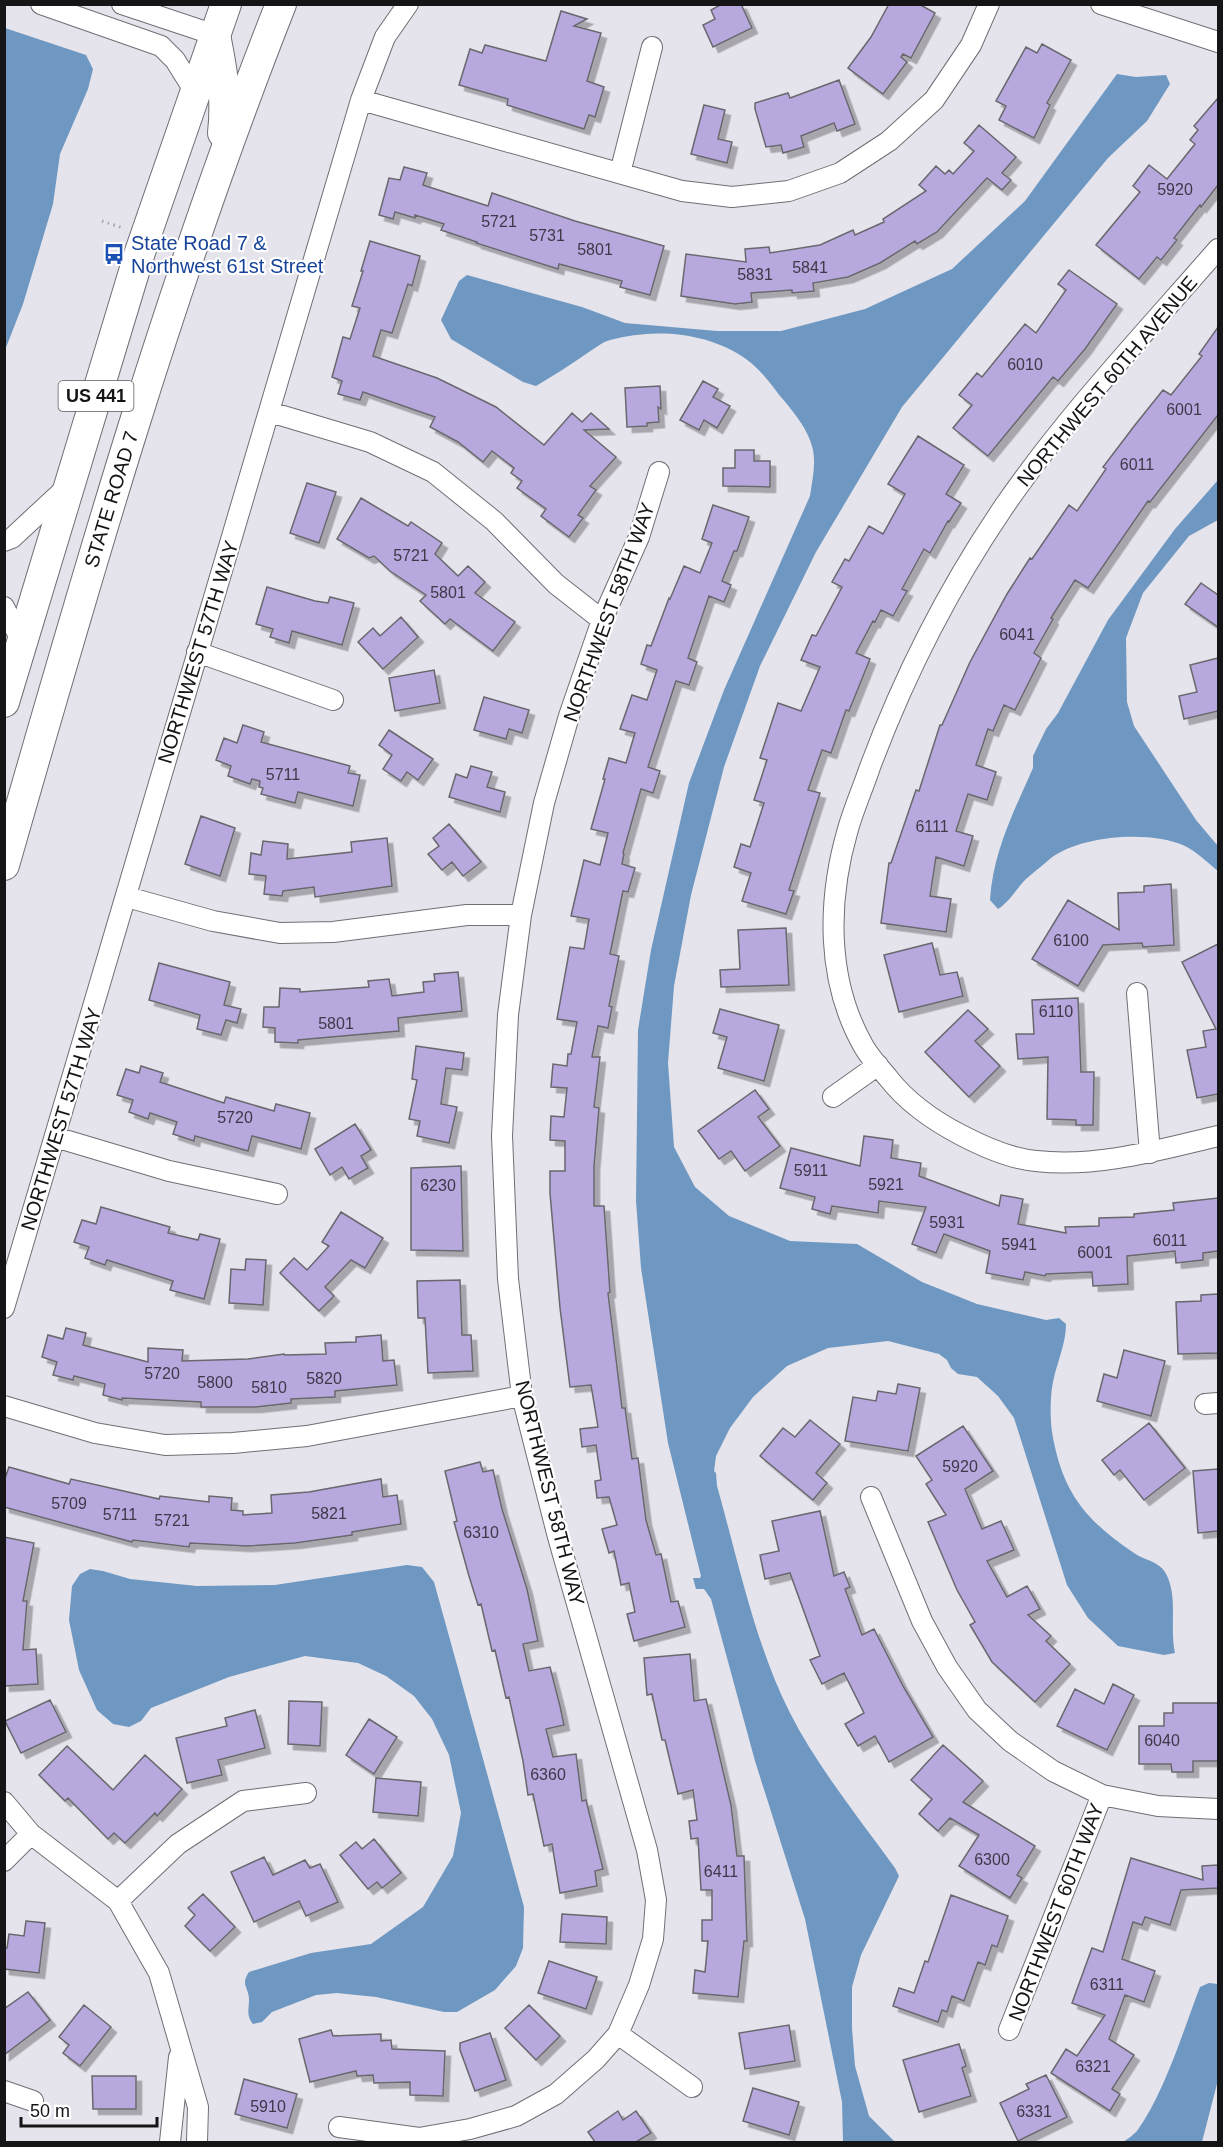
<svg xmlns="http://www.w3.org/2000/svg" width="1223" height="2147" viewBox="0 0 1223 2147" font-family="Arial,sans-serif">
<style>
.water{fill:#6e98c1}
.building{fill:#b7a8de;stroke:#69686e;stroke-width:1.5;filter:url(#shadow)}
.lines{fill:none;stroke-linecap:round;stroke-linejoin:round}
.street-casing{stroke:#706f75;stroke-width:22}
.primary-casing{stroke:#706f75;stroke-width:32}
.path{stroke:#a6a4aa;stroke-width:3;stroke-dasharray:1.5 4.5;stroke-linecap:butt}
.street{stroke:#fff;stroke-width:20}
.primary{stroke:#fff;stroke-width:30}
.labels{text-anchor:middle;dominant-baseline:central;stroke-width:4.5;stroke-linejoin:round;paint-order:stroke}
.number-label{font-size:16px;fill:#3e3949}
.shield{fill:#fff;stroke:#5b5a5d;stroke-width:1.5}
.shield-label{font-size:18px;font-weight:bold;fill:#151417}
.transit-label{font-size:20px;fill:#164399;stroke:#fff;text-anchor:start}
.street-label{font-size:20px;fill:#151417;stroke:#fff}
</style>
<defs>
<filter id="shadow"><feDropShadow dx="5.5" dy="5.5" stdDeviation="0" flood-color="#0004"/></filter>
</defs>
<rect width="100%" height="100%" fill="#e5e3eb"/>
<!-- water -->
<path class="water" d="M5,28L86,55L93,69L88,89L60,154L53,204L23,304L5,350Z
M1117,74L1136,77L1166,75L1170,84L1147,121L1108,158L902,407L816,552L760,666L724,767L691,895L674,986L668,1063L674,1147L695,1187L729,1216L790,1241L857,1244L922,1282L977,1304L1046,1320L1059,1318L1066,1324C1066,1344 1057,1362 1053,1382C1050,1396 1050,1418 1052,1432C1062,1492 1085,1520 1134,1553C1144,1560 1158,1561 1165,1572C1179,1596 1169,1626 1175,1653L1164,1655L1118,1646L1088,1618L1067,1585L1014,1418L998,1396L977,1377L958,1374L951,1368L947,1360L939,1354L888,1341L828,1348L787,1366L753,1397L730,1428L716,1456L714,1471L716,1473L717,1486C738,1560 755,1644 790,1713C818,1768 859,1818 895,1868L899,1876L861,1955L852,1987V2028L855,2066L869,2116L895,2142H843L842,2102L805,1919L755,1761L711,1599L704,1589H696L693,1578H700L701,1576L668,1443L641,1268L636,1201L638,1030L651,950L689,783L724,690L810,496C812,481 816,466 813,450C809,430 793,411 780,396C770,383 760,369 746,359C708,332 654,328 610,340C602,342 594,349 586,354C570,365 553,376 536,386L523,382L451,339L441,320L459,281L467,275L582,307L625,323L717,331H781L865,309L952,269L1025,201Z
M1218,480V520L1189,536L1143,593L1126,638L1127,702L1134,726L1196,820L1218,846V871C1208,863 1197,852 1185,846C1151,830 1081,835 1051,858C1043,865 1034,872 1026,879C1016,889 1010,901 998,909L990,900C993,852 1014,811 1033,768V756L1046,729L1058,713L1108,620L1175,529Z
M407,1565L422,1567L434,1582L524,1907L523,1948L516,1966L495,1990L457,2012H444L376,1997L337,1993L316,1995L272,2012L262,2022L253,2024C246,2015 249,2009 249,2000C249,1987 240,1985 249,1972L311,1953L371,1944L423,1907L453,1856L461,1813L449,1755L432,1719L414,1696L386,1676L358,1663L305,1656L229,1677L151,1708L141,1721L129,1727L113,1724L97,1710L79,1670L69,1620L72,1586L80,1574L90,1569L103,1571L130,1579L197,1586L275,1585Z
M1209,1983L1218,1984V2080L1202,2142H1123C1128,2139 1133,2135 1137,2131C1165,2092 1183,2031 1200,1987Z"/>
<!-- building -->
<path class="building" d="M722,4H741L752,28L713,47L703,25L715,19L711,10Z
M889,4H919L935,13L911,58L903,54L901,57L907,62L883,94L848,68L871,37Z
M561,11L587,19L574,26L601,33L587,81L604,87L595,117L589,115L584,129L507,105L508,99L459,85L470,49L482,53L485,45L546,61Z
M1042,44L1071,60L1047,103L1050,105L1034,138L999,120L1006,106L996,101L1026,47L1037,53Z
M839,80L855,124L837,131L834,123L801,136L804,147L783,153L781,145L766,147L755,109V103L788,93L790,98Z
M1218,98V185L1201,207L1200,205L1174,238L1177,240L1161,260L1157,257L1139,279L1096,245L1140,192L1133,186L1149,165L1167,179L1195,144L1190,140L1198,130L1194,126Z
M704,105L725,110L718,139L732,142L727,163L691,154Z
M979,125L1016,157L1002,173L1011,180L1002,190L987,178L937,232L917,244L915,241L880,263L848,277L813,283L814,291L792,293V290L751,293L752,302L735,304L681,296L686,254L746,262L745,249L769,247L770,253L820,245L853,230L855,235L884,222L883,219L926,191L919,185L936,166L945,174L949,170L953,174L974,151L964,143Z
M404,167L427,173L423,185L488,206L492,193L575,221L664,246L650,295L620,287L622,281L559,264L558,269L476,243L477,242L441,230L444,224L415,215V218L395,212L393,219L379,215L389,178L400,180Z
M370,241L420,256L412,286L408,284L392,333L381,330L373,356L437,378L496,407L544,445L572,413L582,422L591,413L609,429L584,430L616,457L590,486L596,490L578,515L583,518L569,537L541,516L546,509L517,488L522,481L511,473L514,468L492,451L483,462L458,442L430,427L435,417L363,392L360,400L338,394L342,381L332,377L343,337L350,339L360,308L352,306L363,271H361Z
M1069,270L1117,304L1085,349L1058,381L1053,377L988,456L953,428L972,405L959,395L977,373L982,377L1025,324L1036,333L1066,290L1058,284Z
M1218,327V415L1150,502L1148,501L1088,588L1075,580L1051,618L1053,619L1034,653L1041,658L1015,710L1004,705L993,731L988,729L976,765L996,772L987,800L968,794L956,831L973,836L964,866L936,857L930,896L951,899L946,932L881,923L889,863H891L916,790L919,791L940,725H942L970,662L1007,594L1030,558L1032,559L1069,505L1077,511L1106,469L1103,467L1135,425L1163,390L1171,395L1202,356L1199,354Z
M703,381L718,389L713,397L730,406L717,428L704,420L699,430L680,420Z
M660,386L661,409L658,407L659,422L647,423V426L627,427L625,388Z
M918,436L964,465L946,494L961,503L949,522L948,521L930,553L924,549L902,589L907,591L893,616L881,610L875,622L873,621L856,653L870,659L849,711L846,710L831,753L822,750L808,790L820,793L789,890L794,891L786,914L742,901L751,873L734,867L741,844L750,847L764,803L754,800L767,760L760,758L778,703L801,711L820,667L801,660L812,635L816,636L842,587L832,582L845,559L849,561L869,526L883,534L905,494L888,484Z
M735,450H754V461H770V487L723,486V468H735Z
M307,483L336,492L319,543L290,533Z
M361,498L408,526L411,522L442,543L435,554L458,576L468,566L485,582L475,593L515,622L493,651L450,619L445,624L420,601L426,595L390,571L374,556L369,558L337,539Z
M713,505L749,517L737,551H734L722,581L731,585L724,602L709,596L688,658L697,662L689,685L676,681L648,767L660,771L653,793L641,789L623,853L624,854L622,864L635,868L628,892L623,891L610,954L619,956L609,1006L612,1007L608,1028L598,1026L592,1057H600L594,1107L599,1108L594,1166V1206H604L610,1292L608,1293L622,1408H625L632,1459L638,1458L646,1520L656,1555L661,1554L671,1602L678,1601L685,1627L634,1641L627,1614L635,1612L629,1583L621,1585L614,1551L609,1553L602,1529L617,1525L609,1497L597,1498L595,1481L601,1480L596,1445L582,1447L580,1429L598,1427L591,1385L570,1387L560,1308L550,1193V1171H565V1141L550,1140L551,1116L564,1117L567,1088L551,1087L553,1064L567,1066L568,1054H571L577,1022L557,1019L570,947L584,949L589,919L571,916L584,860L600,865L608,833L591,829L605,779H603L609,758L626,763L635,733L620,729L632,695L647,700L657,670L641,664L647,645L651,646L669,598L670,599L684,566L700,573L712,543L702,539Z
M1201,583L1218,595V627L1185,604Z
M267,587L315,601L328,603L330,597L354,603L342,645L292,631L289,643L270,637L273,629L256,624Z
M401,617L418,637L383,669L358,642L373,628L380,636Z
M1218,658V711L1184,719L1179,696L1197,692L1190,665Z
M434,670L440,703L395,711L389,678Z
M484,697L529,710L522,733L509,729L506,739L474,730Z
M243,725L264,732L261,742L350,766L348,773L360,775L353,806L298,792L295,803L261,794L263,788L259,787L260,781L252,779L250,784L228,776L231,766L216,760L224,738L237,743Z
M389,730L433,759L418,780L407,772L401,781L383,769L392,755L379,745Z
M471,766L492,772L487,787L505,792L500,812L449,797L456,774L467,778Z
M201,816L235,828L220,876L185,864Z
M449,824L481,862L463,876L452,862L442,870L428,854L439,846L433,838Z
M387,838L392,886L315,897L314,887L283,891L282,896L264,894L266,876L249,874L251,853L261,855L263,841L288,844L287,859L352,852L351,842Z
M1171,884L1174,945L1143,947L1142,943L1103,945L1078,986L1032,959L1068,900L1119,930L1118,893L1144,892V886Z
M786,928L789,985L721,987L720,970L740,969L738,930Z
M932,943L940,975L957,972L963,996L899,1012L884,955Z
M1218,944V1094L1197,1098L1187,1050L1206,1047L1203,1031L1216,1029L1182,962Z
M159,963L230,982L224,1005L241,1009L237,1023L226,1020L221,1035L197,1029L200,1015L149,1000Z
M458,972L462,1011L398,1018L399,1031L298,1040V1043L275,1042V1028L263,1027L264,1007H279L280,988L300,989V992L369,987L368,981L389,979L392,996L424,992L423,982L435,981L434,974Z
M1078,998L1081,1072H1094L1093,1125H1076V1120L1047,1119L1048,1057L1018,1059L1016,1034H1034L1032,1000Z
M720,1009L779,1025L764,1081L718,1068L727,1037L713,1033Z
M968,1010L988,1029L975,1041L1000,1066L969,1097L925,1052Z
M416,1046L464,1053L462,1070L446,1068L441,1104L457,1107L449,1143L417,1136L420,1121L409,1119L417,1080L412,1079Z
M141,1066L163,1073L160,1082L224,1103L226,1097L274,1111L276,1104L310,1113L301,1149L252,1136L248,1151L195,1136L194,1141L173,1134L177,1122L150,1113L148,1119L129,1112L133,1100L117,1095L126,1069L139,1073Z
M755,1090L769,1109L758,1117L780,1146L745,1171L731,1151L719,1159L698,1131Z
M355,1124L371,1150L361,1156L368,1168L349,1179L342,1167L330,1175L315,1149Z
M864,1136L893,1140L891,1158L921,1163L919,1176L999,1206L1001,1195L1023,1199L1018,1224L1066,1233L1065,1227L1099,1226V1218L1134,1217V1214L1174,1210L1173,1203L1218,1198V1251L1203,1253V1260L1176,1263L1175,1251L1127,1256L1128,1284L1093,1286L1092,1272L1046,1274L1045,1276L1025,1272L1023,1280L986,1273L990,1251L944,1234L936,1253L912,1244L926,1207L879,1201L878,1213L832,1206L830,1214L812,1209L815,1197L780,1188L791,1148L860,1166Z
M461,1166L463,1251L411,1250V1168Z
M101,1207L170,1227L168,1233L198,1240L200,1234L220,1239L204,1299L170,1290L173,1281L107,1260L105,1265L85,1258L89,1247L74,1242L82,1220L96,1224Z
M341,1212L383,1238L365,1268L351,1260L325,1287L334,1296L319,1311L280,1273L294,1258L307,1270L329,1246L322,1242Z
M246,1259L266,1260L263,1305L229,1303L231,1269L245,1270Z
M460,1280L462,1335H471L473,1371L428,1373L425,1318H418L417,1281Z
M1218,1294V1353L1178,1354L1176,1302L1201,1301V1295Z
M66,1328L86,1333L83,1345L148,1362V1348L183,1350L182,1361L248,1359L284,1354L285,1355L326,1354L325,1343L356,1342V1337L381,1335L383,1361L394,1360L397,1385L335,1391V1397L291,1399V1403L256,1407H201V1402L122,1398V1400L103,1395L105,1384L74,1376L73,1380L53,1375L57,1362L42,1357L48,1335L63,1339Z
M1124,1350L1165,1361L1151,1416L1097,1401L1104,1374L1117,1378Z
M898,1384L920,1388L908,1451L845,1441L853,1397L876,1401L878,1391L896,1394Z
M810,1420L840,1444L816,1473L827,1483L813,1500L760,1456L783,1428L795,1437Z
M1149,1423L1185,1468L1144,1500L1120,1470L1114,1475L1102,1460Z
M963,1426L993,1471L965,1489L982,1529L1001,1521L1014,1550L987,1561L1007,1597L1027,1586L1040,1609L1028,1615L1051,1636L1046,1641L1070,1664L1035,1702L992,1662L970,1625L975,1622L957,1590L928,1522L946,1515L926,1484L932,1480L916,1456Z
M480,1462L483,1472L493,1470L502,1509L527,1589L538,1641L523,1644L529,1671L550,1667L560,1706L564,1725L546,1729L553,1757L576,1754L582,1801L586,1800L603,1869L595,1871L597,1886L560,1893L552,1844L544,1846L533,1794L528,1795L523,1761L509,1697L506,1698L495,1650L492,1651L481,1604L478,1605L469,1576L454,1522L457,1521L445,1471Z
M9,1467L69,1484L71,1479L159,1499L160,1496L209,1502V1496L232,1498L231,1510L243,1511V1515L272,1513L271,1495L309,1492L381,1479L383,1497L397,1495L401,1524L352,1532V1535L295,1543L246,1546L190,1543L189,1547L133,1540L132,1542L4,1507V1481Z
M1218,1469V1531L1198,1533L1193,1471Z
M820,1511L834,1576L844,1572L850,1587L845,1589L862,1635L874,1629L903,1686L933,1737L889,1762L875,1736L858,1746L845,1724L864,1713L844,1673L822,1684L810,1660L820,1656L790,1573L765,1579L760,1555L779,1551L772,1521Z
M4,1537L34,1543L23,1601H27L23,1650L36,1649L38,1684L4,1686Z
M690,1654L694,1701L706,1699L731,1805L737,1856H744L747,1941H744L738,1997L693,1993L695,1970L705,1972L708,1941H702V1920H712V1890H701L698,1838L691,1839L689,1821L697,1820L693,1790L678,1794L665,1740H662L652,1694L647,1695L644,1658Z
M1113,1684L1134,1695L1107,1750L1057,1726L1075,1689L1104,1704Z
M50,1700L66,1732L21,1753L5,1721Z
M289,1701L322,1702L320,1746L288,1744Z
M1173,1703H1218V1761H1193V1772H1172L1171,1764H1139V1726H1164V1713H1173Z
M255,1710L265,1748L218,1760L222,1775L187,1783L176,1738L227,1726L225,1718Z
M369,1719L397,1737L374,1774L346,1755Z
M943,1745L983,1781L963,1802L1035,1846L1017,1875L1022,1878L1010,1898L959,1866L979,1835L950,1818L938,1831L919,1814L932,1799L911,1780Z
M67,1746L113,1790L145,1755L182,1789L157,1816L155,1813L125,1843L114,1833L108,1839L68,1798L65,1801L39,1775Z
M376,1778L421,1782L418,1816L373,1812Z
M374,1839L401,1873L382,1888L377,1882L368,1889L340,1855L356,1842L362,1849Z
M264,1857L273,1875L305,1860L310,1868L320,1864L338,1902L306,1916L299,1901L254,1922L231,1872Z
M1131,1858L1203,1880L1202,1866L1218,1865V1888L1181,1890L1170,1925L1145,1917L1142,1925L1133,1922L1122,1959L1155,1971L1144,2002L1125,1995L1109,2039L1134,2055L1112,2089L1120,2094L1110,2111L1051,2073L1066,2049L1077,2056L1105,2015L1072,2003L1092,1948L1103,1952Z
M203,1894L235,1927L210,1951L185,1926L195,1915L188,1908Z
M951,1895L1008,1916L997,1947L992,1945L985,1965L978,1962L964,2001L952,1996L947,2012L942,2010L938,2022L893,2006L899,1988L914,1993L925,1961L928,1962Z
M562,1914L607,1917L606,1944L560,1942Z
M26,1921L45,1923L39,1973L4,1969V1948H7L9,1934L24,1936Z
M549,1961L597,1977L586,2009L538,1993Z
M28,1992L50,2020L4,2055V2009Z
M84,2005L111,2027L80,2066L63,2053L69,2045L59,2037Z
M529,2005L560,2036L536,2060L505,2028Z
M789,2025L795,2061L745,2069L739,2033Z
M331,2030L333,2036L381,2034V2041L391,2040L392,2049L445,2051L443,2096L410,2095V2082L374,2083L373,2075L357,2076L356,2071L310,2082L299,2039Z
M490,2033L506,2080L475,2091L460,2050V2043Z
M959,2044L966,2066L962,2068L971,2096L919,2112L903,2060Z
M1046,2075L1067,2117L1018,2141L1000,2103L1029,2089L1026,2084Z
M92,2076H136V2109H93Z
M244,2079L297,2094L287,2128L235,2114Z
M753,2088L799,2102L789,2135L743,2121Z
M618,2111L623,2120L636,2111L651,2133L636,2142H595L588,2132Z"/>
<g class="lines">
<defs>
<path id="street" d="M41,4L161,46L175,60L195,92
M122,4L215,35
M1101,4L1218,42
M361,100L682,191L732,197L789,191L840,173L889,141L934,100L971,45L989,4
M620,173L652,47
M1218,249C1145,333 1066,416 1003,508C948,589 904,676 870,767C863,788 854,808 848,829C827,901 826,981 864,1047C871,1059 881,1069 889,1079C908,1103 934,1121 961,1135C982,1146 1012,1159 1036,1161C1097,1168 1159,1150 1218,1136
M270,412L370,442L433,472L494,521L556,584L602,620
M4,541L12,538L68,486
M4,607L22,642
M197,652L333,700
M127,897L213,921L280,933L333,932L467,915H521
M1137,993L1150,1153
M833,1097L878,1065
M55,1137L169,1171L277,1194
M4,1308L361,100L385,37L408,4
M1205,1404L1218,1403
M4,1406L95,1433L165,1445L233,1443L307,1436L522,1396
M871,1497L922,1621L947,1667L977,1710L1010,1741L1053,1771L1102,1795L1158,1806L1218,1809
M4,1802L31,1834L118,1901L159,1973L198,2107L197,2142
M4,1861L31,1834
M118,1901L178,1844L243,1801L306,1793
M1009,2030L1102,1795
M618,2034L692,2087
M4,2091L33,2101
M339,2127L419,2138L470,2129L516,2116L556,2094L596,2059L618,2034L639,1985L653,1939L656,1900L647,1850L558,1537L522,1396L508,1279L502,1136L508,1015L521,915L544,803L569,716L602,620L639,537L659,472
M170,2142L179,2057"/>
<g id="primary">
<path d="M215,35C222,70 227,97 223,133"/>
<path d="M4,702L140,252L226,4"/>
<path id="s1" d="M4,865C87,575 170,285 281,4"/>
</g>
</defs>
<!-- street casing -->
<use href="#street" class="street-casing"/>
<!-- primary casing -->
<use href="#primary" class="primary-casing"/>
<!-- path -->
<path class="path" d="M102,221L123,228"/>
<!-- street -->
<use href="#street" class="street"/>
<!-- primary -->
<use href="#primary" class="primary"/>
</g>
<!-- icons -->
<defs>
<symbol id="bus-bare" viewBox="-9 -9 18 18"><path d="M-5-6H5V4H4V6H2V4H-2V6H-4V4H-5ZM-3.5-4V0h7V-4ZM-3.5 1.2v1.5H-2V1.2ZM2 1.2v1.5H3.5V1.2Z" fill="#1a4fb4" stroke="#fff" stroke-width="2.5" paint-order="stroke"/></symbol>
</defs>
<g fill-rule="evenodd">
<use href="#bus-bare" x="99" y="239" width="30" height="30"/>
</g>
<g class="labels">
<!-- number labels -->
<g class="number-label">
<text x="1175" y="189">5920</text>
<text x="499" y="221">5721</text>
<text x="547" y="235">5731</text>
<text x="595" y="249">5801</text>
<text x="810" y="267">5841</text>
<text x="755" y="274">5831</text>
<text x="1025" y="364">6010</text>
<text x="1184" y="409">6001</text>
<text x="1137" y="464">6011</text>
<text x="411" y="555">5721</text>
<text x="448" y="592">5801</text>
<text x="1017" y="634">6041</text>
<text x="283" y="774">5711</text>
<text x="932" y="826">6111</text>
<text x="1071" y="940">6100</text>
<text x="1056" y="1011">6110</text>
<text x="336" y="1023">5801</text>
<text x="235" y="1117">5720</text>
<text x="811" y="1170">5911</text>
<text x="886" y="1184">5921</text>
<text x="438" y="1185">6230</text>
<text x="947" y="1222">5931</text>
<text x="1170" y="1240">6011</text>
<text x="1019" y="1244">5941</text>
<text x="1095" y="1252">6001</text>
<text x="162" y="1373">5720</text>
<text x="324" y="1378">5820</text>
<text x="215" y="1382">5800</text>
<text x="269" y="1387">5810</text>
<text x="960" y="1466">5920</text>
<text x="69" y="1503">5709</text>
<text x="329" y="1513">5821</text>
<text x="120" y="1514">5711</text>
<text x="172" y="1520">5721</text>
<text x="481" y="1532">6310</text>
<text x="1162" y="1740">6040</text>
<text x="548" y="1774">6360</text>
<text x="992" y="1859">6300</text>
<text x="721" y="1871">6411</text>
<text x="1107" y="1984">6311</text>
<text x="1093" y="2066">6321</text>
<text x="268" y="2106">5910</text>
<text x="1034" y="2111">6331</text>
</g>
<!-- shield labels -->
<rect class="shield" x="58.5" y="381" width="75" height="30" rx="4.5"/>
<g class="shield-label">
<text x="96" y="396">US 441</text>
</g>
<!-- transit labels -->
<g class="transit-label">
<text x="131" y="243">State Road 7 &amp;<tspan x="131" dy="23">Northwest 61st Street</tspan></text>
</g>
<!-- street labels -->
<g class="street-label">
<text transform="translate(1107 381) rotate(-50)">NORTHWEST 60TH AVENUE</text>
<text stroke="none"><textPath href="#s1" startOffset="381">STATE ROAD 7</textPath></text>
<text transform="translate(609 612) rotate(-70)">NORTHWEST 58TH WAY</text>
<text transform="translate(198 652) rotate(-73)">NORTHWEST 57TH WAY</text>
<text transform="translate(61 1119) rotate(-73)">NORTHWEST 57TH WAY</text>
<text transform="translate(550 1493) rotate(76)">NORTHWEST 58TH WAY</text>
<text transform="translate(1056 1912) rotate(-69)">NORTHWEST 60TH WAY</text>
</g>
</g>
<!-- border -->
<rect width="1223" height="2147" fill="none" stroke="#151417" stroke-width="12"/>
<!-- scale -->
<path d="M21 2117v9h136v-9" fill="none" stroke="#151417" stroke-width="3"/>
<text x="30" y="2117" font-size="18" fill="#151417" stroke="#ffffff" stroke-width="4.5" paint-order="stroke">50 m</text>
</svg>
